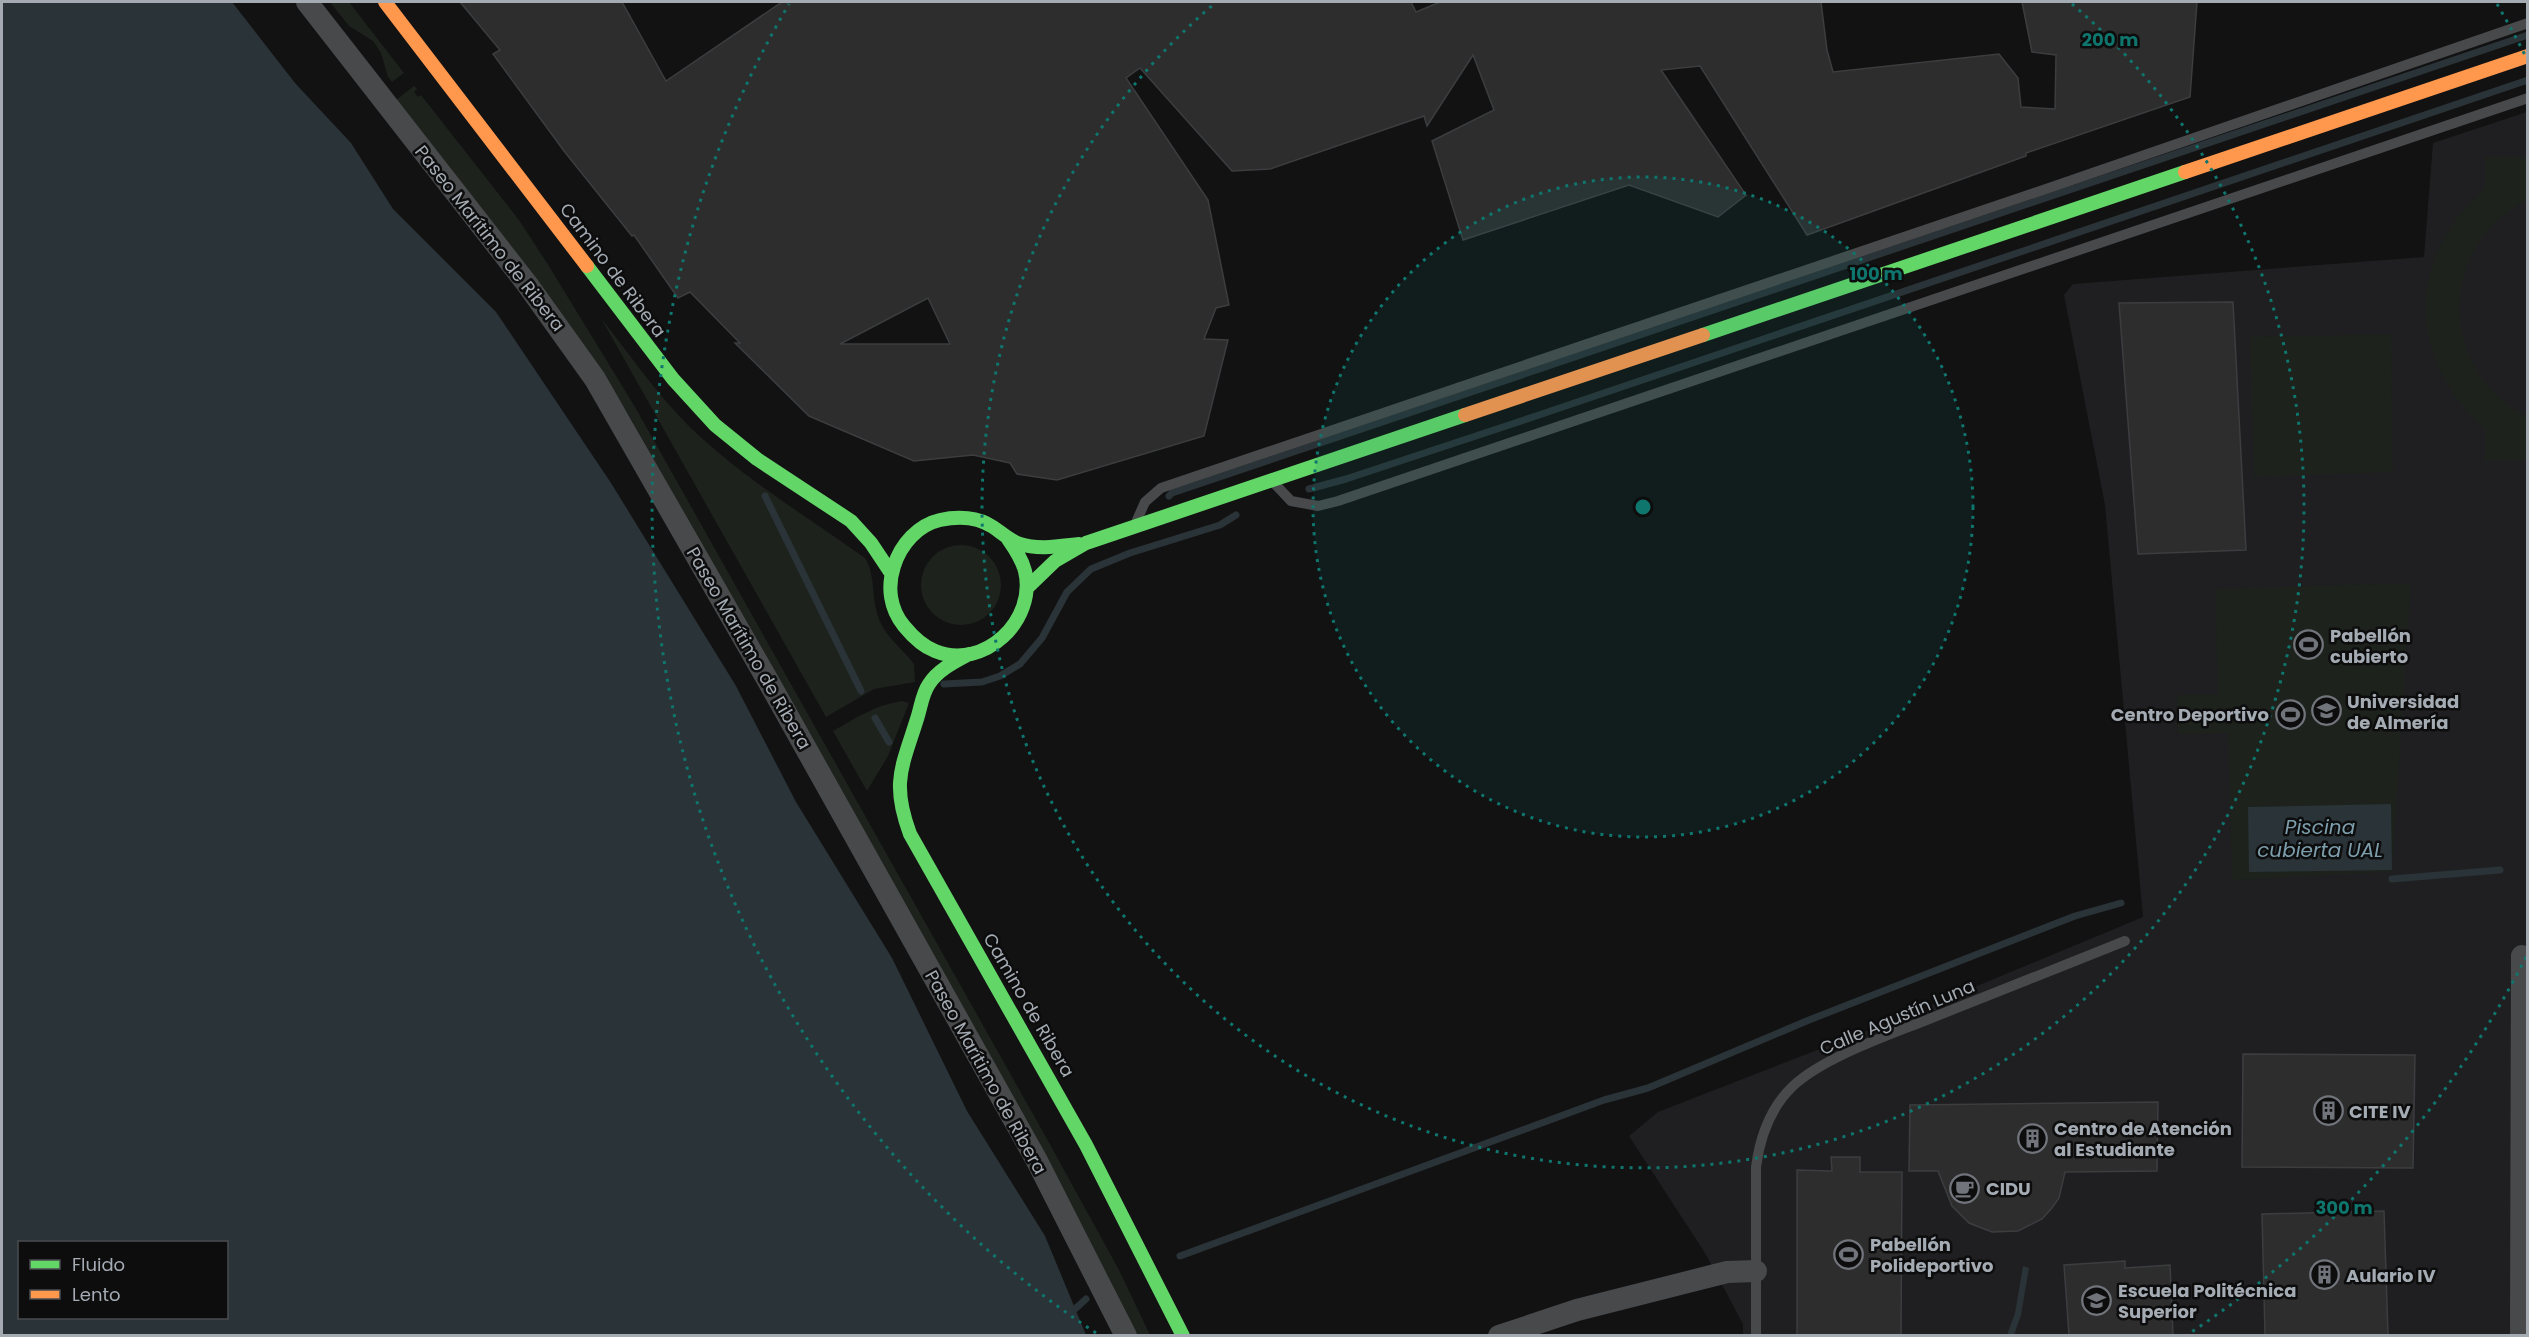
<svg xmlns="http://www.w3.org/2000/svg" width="2529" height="1337" viewBox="0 0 2529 1337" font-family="Poppins,sans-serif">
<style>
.built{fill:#1f1f21}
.green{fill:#1d221d}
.water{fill:#2a3337;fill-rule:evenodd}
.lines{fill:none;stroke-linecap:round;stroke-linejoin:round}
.stream{stroke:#2a3337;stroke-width:7}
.building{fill:#2d2d2e;stroke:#3b3d3f;stroke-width:1.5;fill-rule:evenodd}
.lane{stroke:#47494b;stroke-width:10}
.street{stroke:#47494b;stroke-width:22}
.fast{stroke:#63d668;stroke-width:14}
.slow{stroke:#ff974d;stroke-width:14}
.ring{fill:none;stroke:#0f766e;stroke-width:3;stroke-dasharray:3 6}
.labels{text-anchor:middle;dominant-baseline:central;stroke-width:5;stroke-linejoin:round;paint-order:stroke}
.street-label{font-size:18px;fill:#a4abb3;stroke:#0d0d0e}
.poi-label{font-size:18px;font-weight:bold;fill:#a4abb3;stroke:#0d0d0e;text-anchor:start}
.water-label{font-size:20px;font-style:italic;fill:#7d9eac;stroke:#0d0d0e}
.centre{fill:#0f766e;stroke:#0d0d0e;stroke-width:3}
.ring-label{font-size:18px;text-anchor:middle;font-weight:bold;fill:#0f766e;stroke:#0d0d0e;stroke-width:5;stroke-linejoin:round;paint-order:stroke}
</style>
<rect width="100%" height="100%" fill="#121213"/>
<!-- built -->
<path class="built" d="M2527,112V1335H1743V1324L1705,1253L1629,1136L1658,1112L1905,1016L2143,917L2105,505L2064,295L2073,284L2424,257L2433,143Z"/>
<!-- green -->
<path class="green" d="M330,2H349L404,73L392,82L388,77L381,53L373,41L349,26Z
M414,86L417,89L414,92L418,97L421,95L519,220L547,263L635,407L1047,1139L1119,1270L1150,1335H1137L1040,1145L630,417L607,380L396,100Z
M2485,157H2527V200C2436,246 2438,371 2527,417V461H2485V429C2406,357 2405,260 2485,188Z
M601,318C634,360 665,406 705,441C754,485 812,520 865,558C876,577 871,595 878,616C884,636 902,648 914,664L915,682L874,689L826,717Z
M2391,334L2393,472L2254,477L2250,337Z
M921 585a40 40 0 1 1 80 0a40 40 0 1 1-80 0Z
M2411,583L2392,870L2390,872L2232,880L2228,733L2178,734L2177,695L2218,694L2215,589Z
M902,701L909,703L888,756L867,791L833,731C856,718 875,705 902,701Z"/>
<!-- water -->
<path class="water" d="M2,2H232L295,83L351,143L393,209L496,312L611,483L736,686L796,802L892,958L967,1111L1045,1236L1086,1335H2ZM20,1242H226V1318H20Z
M2391,804L2392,870L2249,872L2248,807Z
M2023,1266L2029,1268L2021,1315L2014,1335H2007L2015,1313Z"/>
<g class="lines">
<!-- stream -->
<path class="stream" d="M1309,489L1346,479L1536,416L2528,80
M765,496L861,691
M1169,496L1172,493L2528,35
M944,684L982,682L1000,676L1020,664L1042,638L1067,592L1091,569L1130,553L1220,525L1236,515
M875,718L889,742
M2392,879L2500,870
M1180,1256L1604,1100L1648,1088L1809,1020L2075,916L2121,903
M1075,1309L1086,1299"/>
</g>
<!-- building -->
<path class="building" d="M460,2H622L666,81L782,2H1411L1416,12L1440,2H1821L1827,50L1833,72L1999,54L2018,78L2021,107L2055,109L2056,55L2032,52L2022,2H2197L2190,97L2026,153V156L1807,235L1700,66L1661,70L1746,195L1718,217L1629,185L1463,240L1432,141L1494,110L1473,55L1427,126L1424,116L1270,169L1232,171L1140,68L1126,78L1208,200L1229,305L1216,308L1204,339L1228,340L1204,436L1057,480L1017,474L1010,463L973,455L914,461L809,416L735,343H740L690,292L678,298L634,235L632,236L564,151L493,54L500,50ZM928,298L950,344H840Z
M2233,302L2246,550L2138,554L2119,303Z
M2243,1054L2415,1055L2413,1168L2242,1167Z
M2158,1102L2157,1171L2065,1172L2059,1198L2051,1209L2042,1219L2018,1231L1992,1232L1969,1223L1952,1206L1938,1171H1909L1910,1105Z
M1831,1157H1860V1172H1902L1901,1335H1797V1170L1832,1171Z
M2384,1211L2388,1335H2265L2262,1214Z
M2125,1261V1268L2170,1265L2173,1335H2069L2064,1265Z"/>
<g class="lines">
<!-- lane -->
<path class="lane" d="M1274,483L1291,501L1318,506L1338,501L2528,98
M1137,520L1145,502L1161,488L2046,189L2528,23
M1756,1336V1167C1760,1136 1770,1108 1793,1086C1823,1058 1886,1036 1924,1021C1991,994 2058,968 2125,941"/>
<!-- street -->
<path class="street" d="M307,2L527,284L595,379L767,679L1037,1161L1126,1336
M1499,1336L1577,1310L1727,1272L1756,1271
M2521,1336L2522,956"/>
<!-- fast -->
<path class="fast" d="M587,266L673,379L715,425L757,459L851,521L871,543L891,573
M1703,335L2185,172
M1008,539C1015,549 1022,559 1025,571C1037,620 984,671 935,651C922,646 913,637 904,626C890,609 887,587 894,566C901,544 918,525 940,520C958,516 978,517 993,527C1002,533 1010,541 1020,544C1039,550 1060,546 1079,544
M1027,588L1055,561L1086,543L1465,415
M969,654C954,662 938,670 929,684C922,694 921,707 917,719C902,767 891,783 910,834L1086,1145L1183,1336"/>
<!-- slow -->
<path class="slow" d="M385,2L587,266
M2185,172L2528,56
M1465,415L1703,335"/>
</g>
<!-- distance rings -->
<circle cx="1643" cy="507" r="330" fill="#0f766e" fill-opacity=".12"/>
<g class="ring">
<circle cx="1643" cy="507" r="330"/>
<path d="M2072 4A661 661 0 1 1 1214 4"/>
<path d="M2526 957A991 991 0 0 1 2190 1333M1096 1333A991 991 0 0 1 789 4M2497 4A991 991 0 0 1 2526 57"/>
</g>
<!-- icons -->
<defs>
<symbol id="stadium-ring" viewBox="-11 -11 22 22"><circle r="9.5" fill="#0d0d0e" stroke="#71757b" stroke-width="1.5"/><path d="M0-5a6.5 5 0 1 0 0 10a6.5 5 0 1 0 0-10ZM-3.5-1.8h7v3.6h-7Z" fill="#71757b"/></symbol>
<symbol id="university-ring" viewBox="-11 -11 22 22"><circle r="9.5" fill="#0d0d0e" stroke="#71757b" stroke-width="1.5"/><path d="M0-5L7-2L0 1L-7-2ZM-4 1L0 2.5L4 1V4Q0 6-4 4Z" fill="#71757b"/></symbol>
<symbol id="building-ring" viewBox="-11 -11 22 22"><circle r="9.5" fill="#0d0d0e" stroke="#71757b" stroke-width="1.5"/><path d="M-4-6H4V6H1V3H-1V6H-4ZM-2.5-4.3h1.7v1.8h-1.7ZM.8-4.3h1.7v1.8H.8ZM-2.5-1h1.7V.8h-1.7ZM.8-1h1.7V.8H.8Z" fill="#71757b"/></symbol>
<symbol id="cafe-ring" viewBox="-11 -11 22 22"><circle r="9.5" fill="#0d0d0e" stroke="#71757b" stroke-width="1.5"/><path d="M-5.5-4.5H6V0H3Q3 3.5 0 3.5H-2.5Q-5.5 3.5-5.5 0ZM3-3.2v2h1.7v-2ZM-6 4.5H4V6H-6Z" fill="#71757b"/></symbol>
</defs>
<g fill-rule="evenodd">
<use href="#stadium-ring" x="2292" y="628" width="33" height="33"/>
<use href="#university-ring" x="2310" y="694" width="33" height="33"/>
<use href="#stadium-ring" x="2274" y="698" width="33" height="33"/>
<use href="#building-ring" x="2312" y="1094" width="33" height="33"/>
<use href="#building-ring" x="2016" y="1122" width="33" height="33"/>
<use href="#cafe-ring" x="1948" y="1172" width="33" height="33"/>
<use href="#stadium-ring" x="1832" y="1238" width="33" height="33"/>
<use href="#building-ring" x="2308" y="1258" width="33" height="33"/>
<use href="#university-ring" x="2080" y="1284" width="33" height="33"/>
</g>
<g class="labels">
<!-- street labels -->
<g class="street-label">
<text transform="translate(490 238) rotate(52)">Paseo Marítimo de Ribera</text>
<text transform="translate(613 270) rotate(53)">Camino de Ribera</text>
<text transform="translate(749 648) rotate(60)">Paseo Marítimo de Ribera</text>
<text transform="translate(1029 1005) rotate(60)">Camino de Ribera</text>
<text transform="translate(1897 1017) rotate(-23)">Calle Agustín Luna</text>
<text transform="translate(986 1072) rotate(61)">Paseo Marítimo de Ribera</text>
</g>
<!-- poi labels -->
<g class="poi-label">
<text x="2330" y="635">Pabellón<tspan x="2330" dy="21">cubierto</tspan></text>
<text x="2347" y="701">Universidad<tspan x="2347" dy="21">de Almería</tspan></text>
<text x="2269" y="714" text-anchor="end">Centro Deportivo</text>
<text x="2349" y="1111">CITE IV</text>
<text x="2054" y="1128">Centro de Atención<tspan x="2054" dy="21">al Estudiante</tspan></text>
<text x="1986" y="1188">CIDU</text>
<text x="1870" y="1244">Pabellón<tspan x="1870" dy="21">Polideportivo</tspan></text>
<text x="2346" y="1275">Aulario IV</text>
<text x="2118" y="1290">Escuela Politécnica<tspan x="2118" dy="21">Superior</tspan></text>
</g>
<!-- water labels -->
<g class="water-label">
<text x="2320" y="827">Piscina<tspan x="2320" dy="23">cubierta UAL</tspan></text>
</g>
</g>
<circle cx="1643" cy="507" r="9" class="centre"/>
<g class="ring-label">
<text x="2110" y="46">200 m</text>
<text x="1876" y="280">100 m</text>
<text x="2344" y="1214">300 m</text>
</g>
<!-- border -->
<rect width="2529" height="1337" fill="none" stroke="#a4abb3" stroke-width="6"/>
<!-- legend -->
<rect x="18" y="1241" width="210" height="78" fill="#0d0d0e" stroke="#494c50" stroke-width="1.5"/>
<rect x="30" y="1260" width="30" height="9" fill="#63d668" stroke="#494c50" stroke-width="1.5"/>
<text x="72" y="1271" font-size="18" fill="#a4abb3">Fluido</text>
<rect x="30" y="1290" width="30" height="9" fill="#ff974d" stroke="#494c50" stroke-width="1.5"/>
<text x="72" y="1301" font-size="18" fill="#a4abb3">Lento</text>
</svg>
